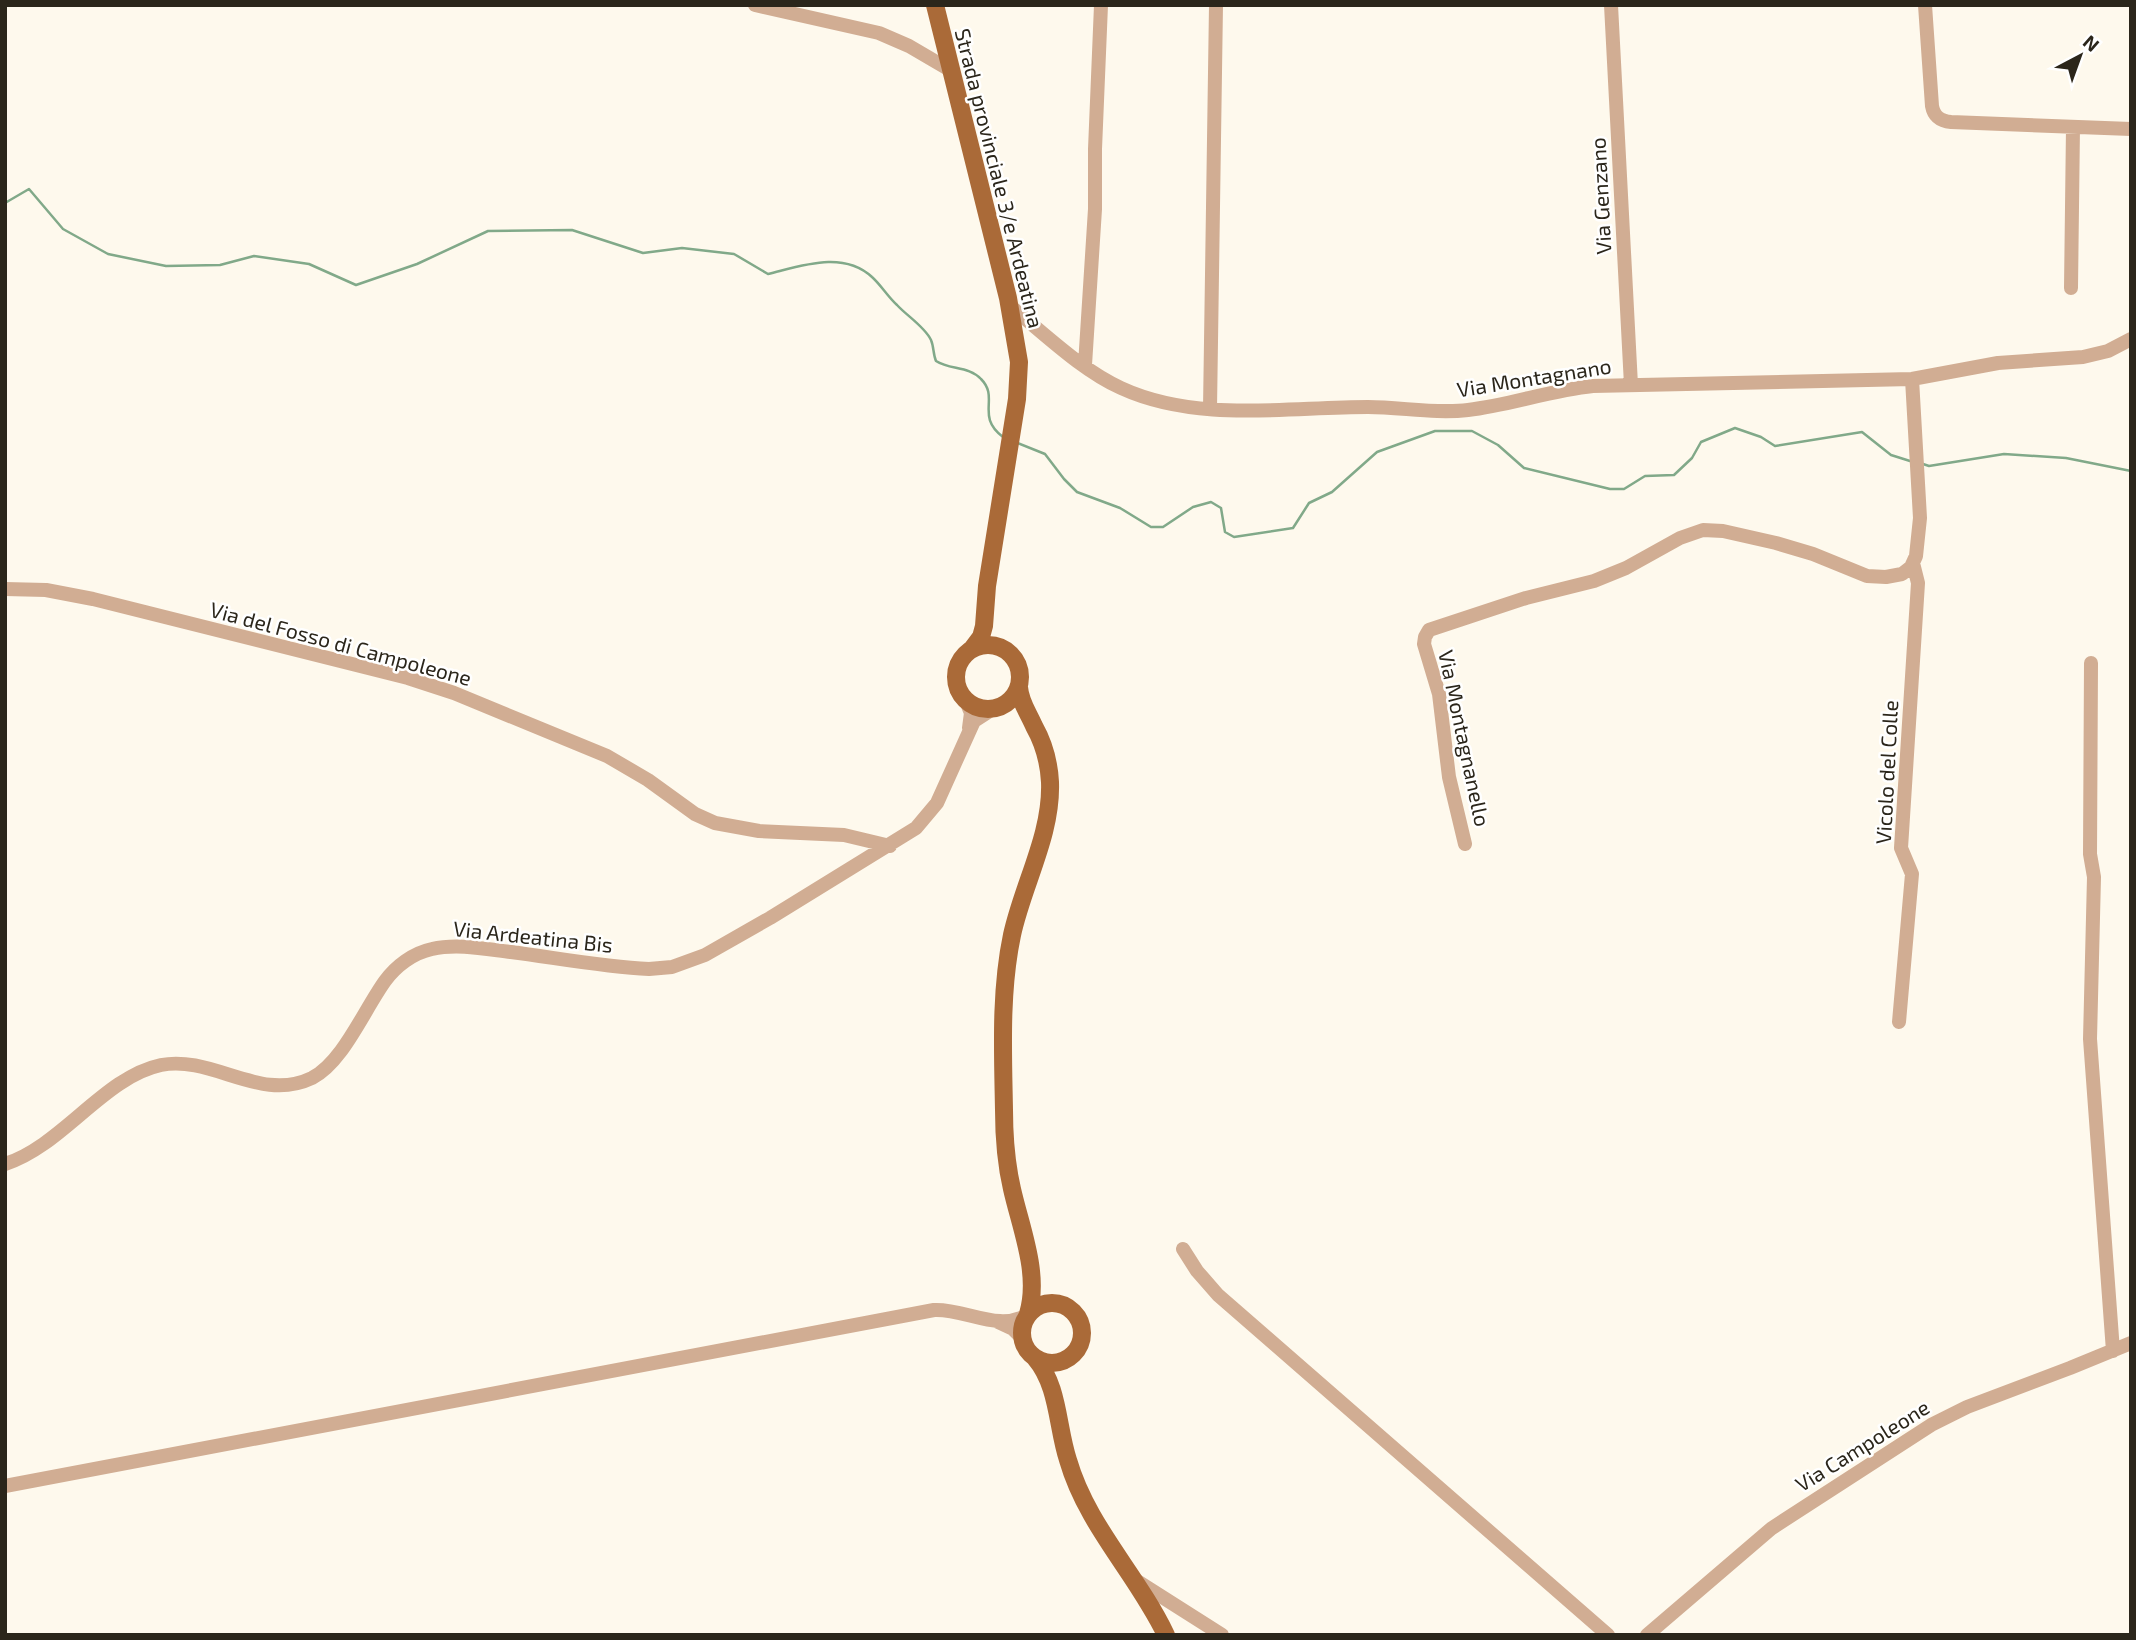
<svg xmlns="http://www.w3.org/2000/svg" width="2136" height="1640" viewBox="0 0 2136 1640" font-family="'Exo 2',sans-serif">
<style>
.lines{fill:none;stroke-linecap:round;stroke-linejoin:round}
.stream{stroke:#81a989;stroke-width:2.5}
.minor{stroke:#d1ad93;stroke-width:14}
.major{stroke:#aa6a38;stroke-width:18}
.labels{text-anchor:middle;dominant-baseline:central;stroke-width:5;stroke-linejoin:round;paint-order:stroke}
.street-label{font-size:21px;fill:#2b261b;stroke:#fff}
</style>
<rect width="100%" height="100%" fill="#fef9ed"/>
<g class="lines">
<!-- stream -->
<path class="stream" d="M5,203L29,189L63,229L108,254L166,266L220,265L254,256L309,264L356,285L417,264L488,231L572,230L643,253L682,248L734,254L768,274C801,266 843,250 872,277C881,285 888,297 897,305C907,316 925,327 931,340C934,347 933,354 936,361C950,370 969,366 981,379C1000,398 975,416 1003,437
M1015,442L1045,454L1064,479L1077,492L1120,508L1151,527H1163L1193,507L1211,502L1221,508L1225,532L1234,537L1293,528L1309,503L1332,492L1377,452L1435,431H1472L1498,445L1524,468L1610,489H1624L1645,476L1674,475L1692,458L1701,442L1735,428L1761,437L1775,446L1862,432L1891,455L1910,461
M1923,464L1929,466L2004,454L2066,458L2131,471"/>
<!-- minor -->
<path class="minor" d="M755,5L879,33L909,46L950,70
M1611,5L1631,385
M1925,5L1932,106C1934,117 1941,121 1951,122L2131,129
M2071,288L2073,127
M1010,306C1045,334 1080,369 1121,388C1197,423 1287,407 1368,407C1401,407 1435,414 1468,410C1511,405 1551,390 1593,386L1912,379L1998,363L2083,357L2108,351L2131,339
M1085,365L1095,209V149L1101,5
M1210,409L1216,5
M5,589L46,590L93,599L408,678L454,693L607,756L648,780L695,814L715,823L759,831L844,835L890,846
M2091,663L2090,854L2094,877L2090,1039L2113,1351
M966,701L971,713L969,728
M1465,844L1449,777L1439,694L1424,644L1425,637L1429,630L1526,598L1594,581L1626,568L1680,538L1703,530L1723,531L1776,543L1813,554L1867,576L1886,577L1902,574L1911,567L1916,556L1920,518L1912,379
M1899,1022L1912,874L1901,848L1918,583L1913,563
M5,1164C62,1146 104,1077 161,1065C213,1055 260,1103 312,1078C343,1062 364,1010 385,981C396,966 413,953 432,949C457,943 486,949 511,952C557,958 603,967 649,969L672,967L705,955L770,918L916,828L937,803L974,721L991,710
M1183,1249L1197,1271L1218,1295L1608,1635
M998,1322L1013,1329L1022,1338
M5,1486L934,1310C964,1308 1000,1333 1028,1314
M1137,1581L1222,1635
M1647,1635L1772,1528L1931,1425L1967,1407L2070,1368L2131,1343"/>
<!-- major -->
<path class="major" d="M935,5L1008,298L1019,362L1017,399L987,586L984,626L981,637L972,649
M956 677a32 32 0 1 1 64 0a32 32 0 1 1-64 0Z
M1019,687C1020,702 1028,712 1034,726C1043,742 1049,763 1050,782C1052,835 1023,884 1012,935C1000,992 1003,1053 1004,1110C1004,1137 1006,1163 1012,1189C1021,1229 1040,1274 1028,1314
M1022 1333a30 30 0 1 1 60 0a30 30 0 1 1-60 0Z
M1035,1358C1059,1386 1057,1427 1068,1460C1087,1526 1137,1574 1166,1635"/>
</g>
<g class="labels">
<!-- street labels -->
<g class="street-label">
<text transform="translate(1000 178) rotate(76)">Strada provinciale 3/e Ardeatina</text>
<text transform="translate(1600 196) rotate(-93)">Via Genzano</text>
<text transform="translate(1534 377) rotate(-9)">Via Montagnano</text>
<text transform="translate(341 643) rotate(15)">Via del Fosso di Campoleone</text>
<text transform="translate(1465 738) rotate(78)">Via Montagnanello</text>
<text transform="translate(1886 772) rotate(-87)">Vicolo del Colle</text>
<text transform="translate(533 936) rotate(6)">Via Ardeatina Bis</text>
<text transform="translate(1862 1445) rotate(-32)">Via Campoleone</text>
</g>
</g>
<!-- border -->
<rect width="2136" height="1640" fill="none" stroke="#2b261b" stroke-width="14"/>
<!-- north arrow -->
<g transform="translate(2080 56) rotate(41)" stroke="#ffffff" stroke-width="5" paint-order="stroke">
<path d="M0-5L12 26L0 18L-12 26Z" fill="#2b261b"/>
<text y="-10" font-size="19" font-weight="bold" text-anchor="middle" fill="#2b261b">N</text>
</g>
</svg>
